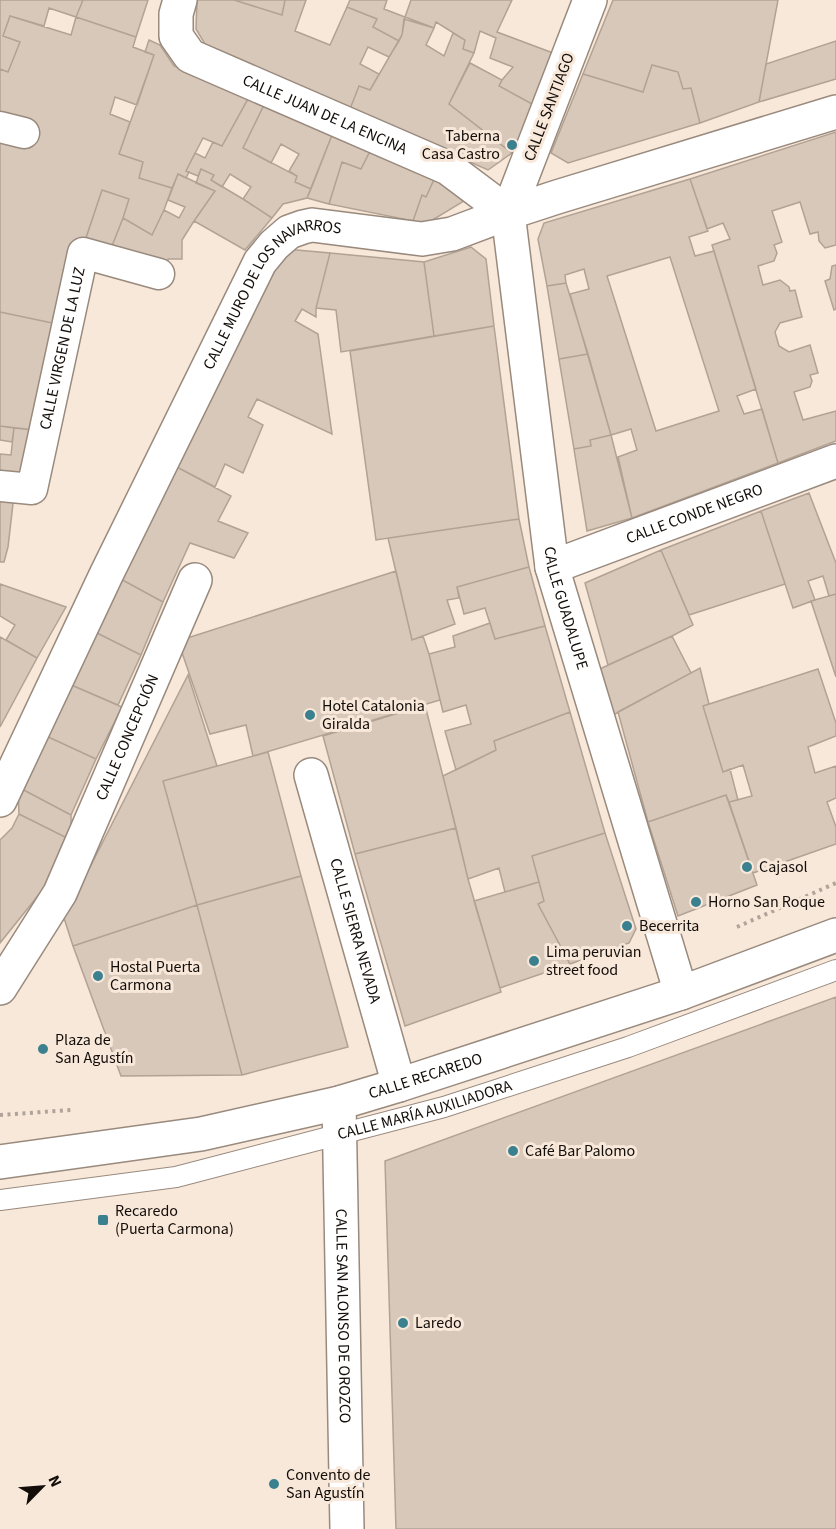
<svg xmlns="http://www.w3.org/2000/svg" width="836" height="1529" viewBox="0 0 836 1529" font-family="'Source Sans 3',sans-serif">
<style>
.building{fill:#d8c8ba;stroke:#b1a294;stroke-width:1.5;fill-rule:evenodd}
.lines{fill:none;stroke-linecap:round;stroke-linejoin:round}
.service-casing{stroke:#998a7e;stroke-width:22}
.pedestrian-casing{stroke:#998a7e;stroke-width:33}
.minor-casing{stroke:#998a7e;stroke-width:36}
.primary-casing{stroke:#998a7e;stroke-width:36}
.path{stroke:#b0a399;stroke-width:4;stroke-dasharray:3 4.5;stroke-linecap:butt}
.service{stroke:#fff;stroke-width:20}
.pedestrian{stroke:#fff;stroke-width:30}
.minor{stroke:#fff;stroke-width:33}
.primary{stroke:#fff;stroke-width:33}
.poi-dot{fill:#3b808e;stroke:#f8e8da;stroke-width:2}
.labels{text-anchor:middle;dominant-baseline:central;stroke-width:6;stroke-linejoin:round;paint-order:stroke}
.street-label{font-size:16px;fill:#130d09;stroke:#f8e8da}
.poi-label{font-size:16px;fill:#130d09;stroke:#f8e8da;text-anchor:start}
</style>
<rect width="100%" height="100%" fill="#f8e8da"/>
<!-- building -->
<path class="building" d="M0,0H83L76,17L49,8L44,26L10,16L3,36L20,42L8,72L0,69Z
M83,0H148L136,37L76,17Z
M197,0H234L282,15L285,0H306L295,31L330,45L347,7L377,19L373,27L399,41L389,57L368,47L360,64L379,74L370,90L359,86L350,109L208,49L196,29Z
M234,0H285L282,15Z
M350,0H387L384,9L405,17L402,35L399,41L373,27L377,19L347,7Z
M411,0H512L497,32L561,56L534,105L499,86L502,80L513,67L490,58L496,38L480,31L474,53L463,49L465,40L436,22L434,28L405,17Z
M613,0H778L759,102L700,123L691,88L683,89L678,72L652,65L643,92L583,74Z
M10,16L71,35L76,17L136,37L133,47L154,55L137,105L115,97L110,114L130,122L119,154L143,162L139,178L172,188L164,210L152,235L123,218L129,199L102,190L57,324L0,312V69L8,72L20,42L3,36Z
M404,19L434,28L426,45L444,56L453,33L465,40L463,49L474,53L449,104L512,153L488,170L350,109L359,86L370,90L402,35Z
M149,40L160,45L174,66L249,97L222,146L203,138L186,171L189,172L186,178L178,174L172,188L139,178L143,162L119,154L154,55L145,52Z
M836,41V79L759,102L766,64Z
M470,63L502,80L499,86L534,105L512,153L449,104Z
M652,65L678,72L683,89L691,88L700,123L568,163L551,153L583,74L643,92Z
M249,97L265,103L243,148L297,176L295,182L311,189L307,198L283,204L272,218L243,199L251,187L230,174L222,187L211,180L214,175L201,169L198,176L186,171L195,153L205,158L213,142L222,146Z
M265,103L334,130L311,189L295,182L297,176L289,171L299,154L281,144L271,163L243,148Z
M334,130L372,147L361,169L342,162L329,204L307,198Z
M836,132V245L825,248L819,241L818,232L810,234L800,202L772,211L782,242L774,245L777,253L774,261L758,266L763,285L780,280L789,287L790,291L795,290L802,317L780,323L775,332L779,346L789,352L810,345L818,373L810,375L812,381L810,387L794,392L803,420L836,411V441L778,463L712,245L730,239L723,223L707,229L690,179Z
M372,147L436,175L426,197L422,195L413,221L329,204L342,162L361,169Z
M201,169L214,175L211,180L243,199L272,218L245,250L194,221L215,191L196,183Z
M438,171L469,198L426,224L413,221L422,195L426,197Z
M178,174L215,191L194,221L182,240V259H168V264L110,251L123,218L152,235L164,210L179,218L185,207L168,200Z
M690,179L708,231L689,237L695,256L714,251L756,389L737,396L744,414L762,409L778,463L632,518L618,457L637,450L631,429L611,435L570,294L589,289L584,269L565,275L566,283L547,286L538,239L544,223ZM670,257L719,411L656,431L607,276Z
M102,190L129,199L123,218L110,251L84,244Z
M471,247L486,259L494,326L434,336L424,262Z
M285,249L330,253L316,308V317L302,309L295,321L318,334L332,434L257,399L248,417L263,425L243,473L225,464L215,487L175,466Z
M330,253L424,262L434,336L341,352L336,310L316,308Z
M836,265V309L834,310L825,281L830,279L832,266Z
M566,283L588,354L559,359L547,286Z
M0,312L57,324L34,430L0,426Z
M494,326L519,519L376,540L350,351Z
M588,354L611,435L590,440L591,446L574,449L559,359Z
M0,426L14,428L12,442L0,440Z
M14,428L34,430L22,483L0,481V454L11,455Z
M611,435L632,518L587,531L574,449L591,446L590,440Z
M175,466L231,496L218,521L248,533L234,558L190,543L163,602L117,577Z
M0,493L14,495L8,547L4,562H0Z
M809,493L836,563V594L829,596L823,576L808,581L815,600L793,608L761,511Z
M761,511L785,584L689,615L661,550Z
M519,519L529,567L457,587L459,598L447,600L455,624L412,640L388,538Z
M661,550L693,625L672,636L608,665L585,583Z
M529,567L545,626L495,639L485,608L464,614L457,587Z
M396,571L412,640L423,636L429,654L440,700L253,756L246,725L210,734L178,641Z
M117,577L163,602L141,655L93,631Z
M0,584L66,607L37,658L6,640L15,625L0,616Z
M836,594V677L811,601Z
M490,623L495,639L545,626L570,712L494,741L496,750L456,770L445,731L471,724L466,705L443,712L429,654L455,647L453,636Z
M93,631L141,655L118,705L69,684Z
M672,636L691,673L604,720L591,673Z
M0,637L37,658L0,727Z
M700,668L709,704L703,706L723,772L730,769L738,800L729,802L726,795L648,822L618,712Z
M818,669L836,723V736L808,747L815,773L836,766V798L827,802L836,827V844L753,873L729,802L752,796L743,765L723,772L703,706Z
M188,675L217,766L163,781L197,905L73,946L64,918Z
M69,684L122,707L96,759L44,735Z
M425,705L456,828L355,854L323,736Z
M570,712L605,833L532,856L539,882L505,892L499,868L468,879L443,776L496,750L494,741Z
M44,735L96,759L71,815L18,787Z
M268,752L301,876L197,905L163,781Z
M18,787L71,815V840L19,814Z
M726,795L757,885L678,916L648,822Z
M19,814L71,840L57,872L0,943V840L12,828Z
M456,828L468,879L501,992L405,1026L355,854Z
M605,833L636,929L629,943L570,964L538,904L544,901L532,856Z
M301,876L348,1047L242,1075L197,905Z
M539,882L544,901L538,904L570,964L500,988L474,901Z
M197,905L242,1075L121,1076L73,946Z
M836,997V1529H396L385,1161Z"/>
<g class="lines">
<defs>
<g id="service">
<path id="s1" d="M0,1200L176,1177L444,1107L628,1047L836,970"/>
</g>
<g id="pedestrian">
<path d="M0,127L24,133"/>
<path id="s2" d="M0,486L32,489L83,253L159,274"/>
</g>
<g id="minor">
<path id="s3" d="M180,0L176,14V36L190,56L448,168L508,213"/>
<path id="s4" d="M590,0L508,213L552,567L681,993"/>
<path id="s5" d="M552,567L836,461"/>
<path id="s6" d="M311,775L399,1085"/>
<path id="s7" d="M0,800L106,575L260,262L274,245L289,232L303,227L312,225L422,239L452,234L508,213L557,197L836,112"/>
<path id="s8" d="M0,988L60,893L195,580"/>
<path id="s9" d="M339,1103L347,1529"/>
</g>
<g id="primary">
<path id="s10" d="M0,1162L201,1134L339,1103L399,1085L681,993L836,935"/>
</g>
</defs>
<!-- service casing -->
<use href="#service" class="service-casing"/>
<!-- pedestrian casing -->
<use href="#pedestrian" class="pedestrian-casing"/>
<!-- minor casing -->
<use href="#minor" class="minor-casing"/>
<!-- primary casing -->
<use href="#primary" class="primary-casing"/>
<!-- path -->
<path class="path" d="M737,927L836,883
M0,1115L71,1110"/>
<!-- service -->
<use href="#service" class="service"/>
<!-- pedestrian -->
<use href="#pedestrian" class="pedestrian"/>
<!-- minor -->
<use href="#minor" class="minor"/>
<!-- primary -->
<use href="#primary" class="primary"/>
</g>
<!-- markers -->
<g class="poi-dot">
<circle cx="512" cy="145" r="6"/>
<circle cx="310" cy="715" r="6"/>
<circle cx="747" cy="867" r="6"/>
<circle cx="696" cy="902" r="6"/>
<circle cx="627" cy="926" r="6"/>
<circle cx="534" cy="961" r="6"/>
<circle cx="98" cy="976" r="6"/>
<circle cx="43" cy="1049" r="6"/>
<circle cx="513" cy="1151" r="6"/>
<rect x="97" y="1214" width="12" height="12" rx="3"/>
<circle cx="403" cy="1323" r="6"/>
<circle cx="274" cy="1484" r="6"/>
</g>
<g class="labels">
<!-- street labels -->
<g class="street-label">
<text transform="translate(549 107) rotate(-69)">CALLE SANTIAGO</text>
<text stroke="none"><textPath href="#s3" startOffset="208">CALLE JUAN DE LA ENCINA</textPath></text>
<text stroke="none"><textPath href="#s7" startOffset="586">CALLE MURO DE LOS NAVARROS</textPath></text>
<text stroke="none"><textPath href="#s2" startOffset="176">CALLE VIRGEN DE LA LUZ</textPath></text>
<text stroke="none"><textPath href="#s5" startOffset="152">CALLE CONDE NEGRO</textPath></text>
<text stroke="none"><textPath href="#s4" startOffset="628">CALLE GUADALUPE</textPath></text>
<text stroke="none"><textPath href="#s8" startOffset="282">CALLE CONCEPCIÓN</textPath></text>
<text stroke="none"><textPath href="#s6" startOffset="162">CALLE SIERRA NEVADA</textPath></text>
<text stroke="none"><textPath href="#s10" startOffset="435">CALLE RECAREDO</textPath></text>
<text stroke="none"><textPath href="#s1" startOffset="435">CALLE MARÍA AUXILIADORA</textPath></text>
<text stroke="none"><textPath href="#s9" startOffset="213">CALLE SAN ALONSO DE OROZCO</textPath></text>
</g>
<!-- poi labels -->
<g class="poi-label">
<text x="500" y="136" text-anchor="end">Taberna<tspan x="500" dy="18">Casa Castro</tspan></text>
<text x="322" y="706">Hotel Catalonia<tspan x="322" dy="18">Giralda</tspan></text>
<text x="759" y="867">Cajasol</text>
<text x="708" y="902">Horno San Roque</text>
<text x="639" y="926">Becerrita</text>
<text x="546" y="952">Lima peruvian<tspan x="546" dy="18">street food</tspan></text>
<text x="110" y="967">Hostal Puerta<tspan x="110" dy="18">Carmona</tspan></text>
<text x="55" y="1040">Plaza de<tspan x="55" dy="18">San Agustín</tspan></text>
<text x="525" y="1151">Café Bar Palomo</text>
<text x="115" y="1211">Recaredo<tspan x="115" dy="18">(Puerta Carmona)</tspan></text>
<text x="415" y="1323">Laredo</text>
<text x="286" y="1475">Convento de<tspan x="286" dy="18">San Agustín</tspan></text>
</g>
</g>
<!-- north arrow -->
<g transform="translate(42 1487) rotate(65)" stroke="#f8e8da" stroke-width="4.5" paint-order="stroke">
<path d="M0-4.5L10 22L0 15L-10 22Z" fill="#130d09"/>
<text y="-9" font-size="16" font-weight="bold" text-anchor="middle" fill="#130d09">N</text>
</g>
</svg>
